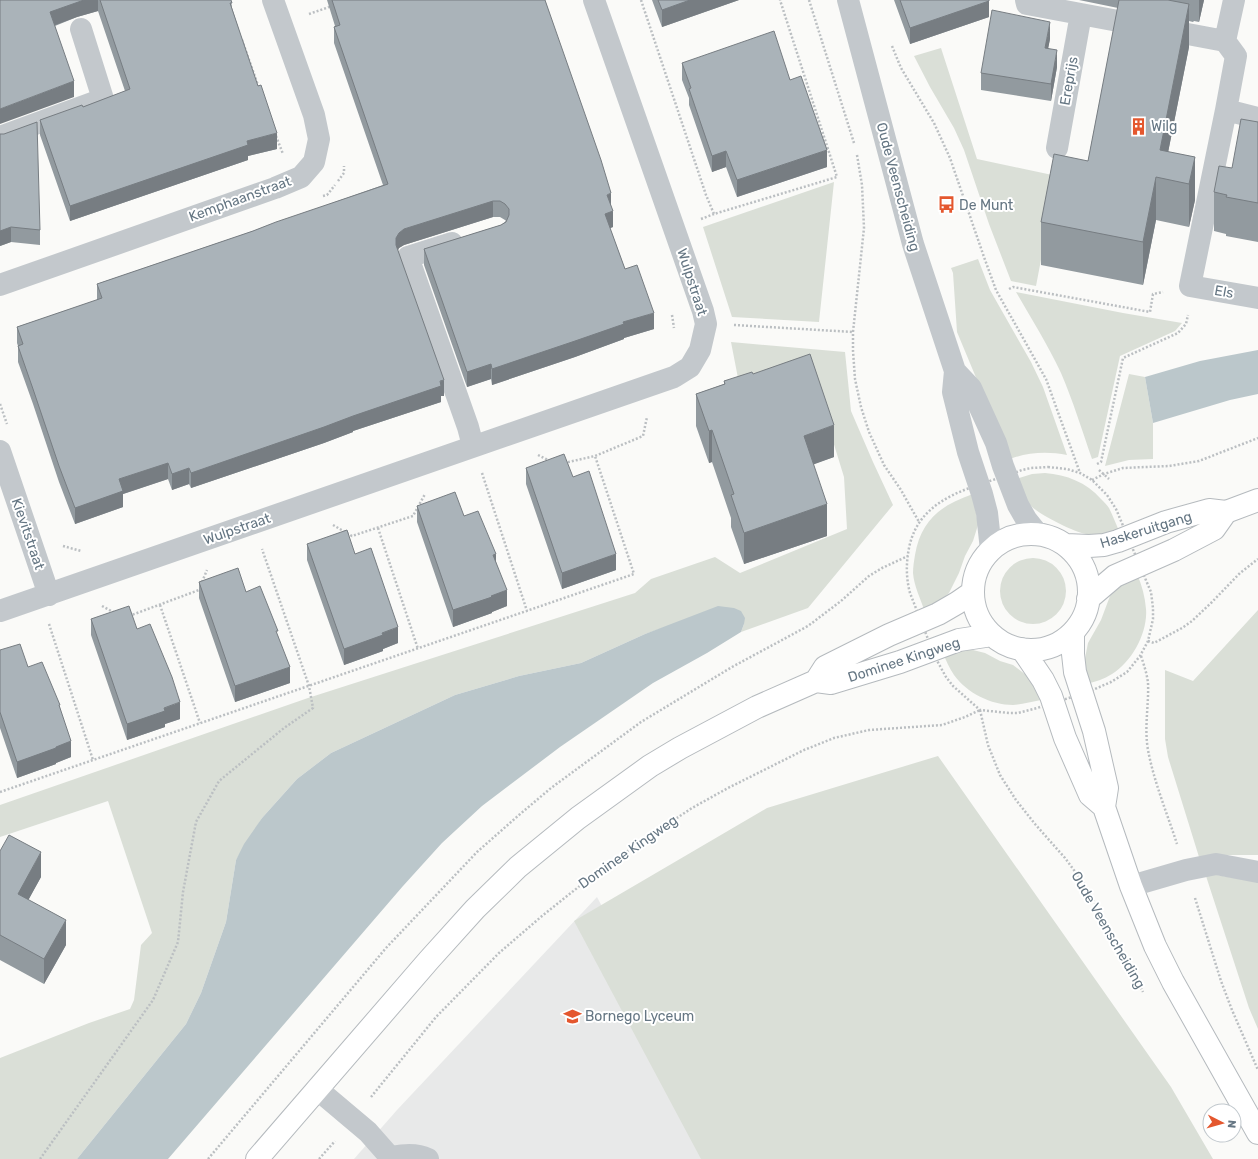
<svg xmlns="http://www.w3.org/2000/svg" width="1258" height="1159" viewBox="0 0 1258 1159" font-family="Rubik,sans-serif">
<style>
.built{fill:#e8e9e9}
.green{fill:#dadfd7}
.water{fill:#bbc7cb}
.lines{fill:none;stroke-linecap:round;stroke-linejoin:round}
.major-casing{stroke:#b5babe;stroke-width:24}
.path{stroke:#bbbfc2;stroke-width:2.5;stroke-dasharray:2 2;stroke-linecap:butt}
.minor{stroke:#c3c8cc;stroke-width:22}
.major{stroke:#fff;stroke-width:22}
.wall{fill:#929a9f}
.shaded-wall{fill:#777d82}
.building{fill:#aab3b9;stroke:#777d82}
.labels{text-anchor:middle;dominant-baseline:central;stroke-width:4;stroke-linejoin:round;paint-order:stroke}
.street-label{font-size:14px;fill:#657683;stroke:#fff}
.poi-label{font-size:14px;fill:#657683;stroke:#fff;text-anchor:start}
</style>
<rect width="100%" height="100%" fill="#fafaf8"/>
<!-- built -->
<path class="built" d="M597,897L736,1159H354L397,1110Z"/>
<!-- green -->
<path class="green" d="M941,48L977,159L1057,176L1036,286L1011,281L989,224L964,150L954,128L930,87L914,56Z
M834,182L819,322L732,317L703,227Z
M978,259L990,290L1031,362L1043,387L1067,455C1048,451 1028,452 1010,459L957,332L953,273L951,268Z
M1016,292L1123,313L1182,323L1175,331L1120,356L1098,457L1092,459C1082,430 1073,401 1061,373C1048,345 1031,318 1016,292Z
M731,342L845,352L851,411L873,462L893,505L808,608L741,632L744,624L671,625L645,634L581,663L519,676L455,695L331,753L297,779L262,818L236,860L226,922L201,993L186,1024L77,1159H0V1058L89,1023L130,1009L134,1000L141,945L152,933L108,801L0,837V805L308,698L635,593L651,579L715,557L740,573L847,529L844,477L828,425L743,404Z
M1129,374L1145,377L1153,423V459L1129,460L1105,466Z
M1045,473C1067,475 1086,482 1101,499C1104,502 1107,505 1109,508C1113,516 1116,524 1119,531C1108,533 1097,536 1086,534C1074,532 1040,515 1031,506C1025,499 1021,487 1016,479L1032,474Z
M973,494L978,525L973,541L965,556L959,573L949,593L940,602L925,612C921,600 914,586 913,573C913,567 914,561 915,555C921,520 941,505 973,494Z
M1000 591a33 33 0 1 1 66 0a33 33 0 1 1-66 0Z
M1137,574C1142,585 1145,597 1146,609C1148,632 1132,662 1112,674C1104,679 1095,682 1086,684L1084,665L1086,653L1088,643L1101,620L1110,596L1119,586Z
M1258,610V855H1216L1199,857L1168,757L1165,739V670L1193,681Z
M960,650H973L985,653L1000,661L1013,665L1026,675L1037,688L1041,700C1032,702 1023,704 1013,705C991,705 967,693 954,675C949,668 946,660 943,653Z
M938,756L1171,1087L1213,1159H701L574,921L767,808Z
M1205,873L1258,882V1029L1249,1008Z"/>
<!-- water -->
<path class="water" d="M1258,350V394L1230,400L1153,423L1145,377L1200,361Z
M718,606L734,608L741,611L745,618L744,624L741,632L707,653L653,683L560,747L482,806L442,843L403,886L168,1159H77L186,1024L201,993L226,922L236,860L244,844L262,818L297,779L331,753L455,695L519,676L581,663L645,634Z"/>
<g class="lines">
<defs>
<path id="major" d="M973 592a58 58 0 1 1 116 0a58 58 0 1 1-116 0Z
M1066,545L1089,546L1104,545L1118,541L1166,522L1209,510L1226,512L1258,500
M1088,599L1115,576L1174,550L1214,529L1226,512
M1073,632V654L1075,672L1094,731L1107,788L1104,807L1131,886L1155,946L1173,982L1258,1133
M1022,649L1043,680L1051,696L1065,738L1090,795L1104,807
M816,681L831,683L900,662L959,640L992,635
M257,1159L429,960L475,909L518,867L578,818L650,766L680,748L757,707L816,681L825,667L889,635L938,614L957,603L973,592"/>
</defs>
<!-- major casing -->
<use href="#major" class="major-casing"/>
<!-- path -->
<path class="path" d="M641,0L706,195L714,214L837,177L780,0
M809,0L854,143
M309,14L332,6
M242,40L259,88
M892,46L901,68L934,123L950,158L984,257L996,290L1046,379L1080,473
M276,136L283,154
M857,155L862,185L864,228L853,332V351L855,379L861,407L869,432L884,465L901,490L919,522
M338,181L344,173V166
M323,196L327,195L335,185
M701,219L714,214
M1009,289L1013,287L1150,312L1153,294L1163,292
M672,315L674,328
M734,325L853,332
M0,404L7,424
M538,455L550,461
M564,463L595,456L643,436L647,417
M1097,464L1101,462L1123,358L1178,333L1186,324L1188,315
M1048,467L1067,469L1080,473L1092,480L1107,495L1116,509L1148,585L1151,592L1153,608V619L1148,641L1140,656L1127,672L1111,682L1088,692L1037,708L1018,713H1009L980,710L953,686L946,677L935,657L910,593C906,578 906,563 909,548C920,493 979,487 1022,470L1031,468Z
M1099,470L1109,479
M482,473L527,611
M1092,480L1104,474L1123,468L1169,466L1199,461L1258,438
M333,525L352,536L413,516L425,494
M378,528L418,649
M63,546L81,551
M202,582L207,570
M160,605L200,723
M102,606L115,613
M129,616L199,590L200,589
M49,624L93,760
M1148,641L1154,643L1182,628L1192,621L1212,602L1240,573L1258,559
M1141,656C1144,665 1147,674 1148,683C1149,705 1144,727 1148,750C1154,782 1167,813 1177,844
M980,710L988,745L1000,775L1016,800L1035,824L1065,858L1085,885L1143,992
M0,792L634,574L595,456
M1195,898L1221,981L1232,1010L1258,1070
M371,1097L436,1017L499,953L542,916L586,881L636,845L692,808L728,788L804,750L834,738L869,730L942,725L965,717L980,710
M40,1159L153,1000L178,942L183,892L196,822L219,781L284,728L313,708L309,686L262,549
M208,1159L386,948L477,852L519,815L551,788L641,722L732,667L808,626L841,601L869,576L882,568L908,556
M319,1159L335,1141"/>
<!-- minor -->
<path class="minor" d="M848,0L913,244L955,371L971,388L996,443L1003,466L1018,505L1026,519L1038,534
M1026,0L1027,4L1225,41
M1225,41L1236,56L1226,110L1190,286L1258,298
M1225,41L1234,0
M1226,110L1258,118
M0,137L103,99L81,29
M1057,148L1081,14
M452,243L408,257L468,427L473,446
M0,285L275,188L301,177L314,162L319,139L314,115L273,0
M955,371L953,392L968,452L982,494L987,513L991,550
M0,451L49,595
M0,611L674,377L690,367L700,350L706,324L703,311L594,0
M1131,886L1186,870L1216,864L1258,872
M317,1089L368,1132L390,1157
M388,1159L390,1157C403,1155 415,1153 428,1159"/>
<!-- major -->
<use href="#major" class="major"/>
</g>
<!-- wall -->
<path class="wall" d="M0,0H231L232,8L277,149L248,156V160L70,221L40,135V120L83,107L125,91L98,11L77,17L55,26L74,97Z
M327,0H545L611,207L613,227L610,228L625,269L654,329L624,338V339L575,357L492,385L491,379L467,387L424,265V249L501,225L506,221L505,220L500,217H493L404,245L399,248L398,250L444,396H441V402L353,431V432L324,443L191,488L189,484L172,490L168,479L123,494V507L75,524L59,482L33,404L18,362V346L17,343V327L97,300V284L253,231L383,185L334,43V27L335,26Z
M652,0H739L662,27Z
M894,0H989V17L910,44Z
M1079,0H1204L1199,22L1194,21L1193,22L1189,21V47L1168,152L1195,157V200L1189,227L1156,220L1143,285L1041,265V222L1088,161L1118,8Z
M1050,39L1048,48L1057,67L1051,101L981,90V73Z
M682,63L790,80L827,167L737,197L726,167L712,172L689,105V98L682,80Z
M1258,122V242L1226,236V234L1214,231V192L1232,168Z
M0,134L40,230V245L11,242L0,246Z
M753,374L834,457L813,464L827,536L744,564L731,527V518L712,462L709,463L696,426V394L724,384V381Z
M526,468L573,477L616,570L562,589L526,484Z
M417,506L464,516L496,562L507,606L492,612V613L453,627L417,522Z
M307,544L355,554L398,643L383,649V651L344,665L307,560Z
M199,582L246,592L278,636L290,683L235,702L199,598Z
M91,619L137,629L180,719L165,724V727L127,740L91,635Z
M0,650L28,667L60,708L71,757L56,763V764L17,778L0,728Z
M0,851L41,877L28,900L66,945L44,984L0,960Z"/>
<!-- shaded-wall -->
<path class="shaded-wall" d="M84,0H98V11L77,17L50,27V12Z
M690,0H739L662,27V10Z
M1199,0H1204L1199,22Z
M989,1V17L910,44V28Z
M1189,4V47L1163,178L1160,150Z
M1050,22V39L1045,65V48Z
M1057,50V67L1051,101V84Z
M74,81V97L0,124V109Z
M277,133V149L248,156V160L70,221V206L247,141Z
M827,150V167L737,197V180Z
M726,151V167L712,172V156Z
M1195,157V200L1189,227V184Z
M1156,177V220L1143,285V242Z
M611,193V209L607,195Z
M493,201V217L404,245L399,248L396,254V238L399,233L404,229Z
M613,211V227L605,230V214Z
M11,227V242L0,246V231Z
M654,313V329L624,338V339L575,357L492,385V369L623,322Z
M491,364V379L467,387V372Z
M444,380V396H441V402L353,431V432L324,443L191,488V473L353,416Z
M834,425V457L804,468V436Z
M712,430V462L709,463V431Z
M168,463V479L123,494V507L75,524V508L119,479Z
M189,468V484L172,490V474Z
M827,504V536L744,564V533Z
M496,554V571L493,555Z
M616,554V570L562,589V573Z
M507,590V606L492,612V613L453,627V610Z
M398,627V643L383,649V651L344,665V649Z
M290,667V683L235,702V686Z
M180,702V719L165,724V727L127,740V724Z
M71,741V757L56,763V764L17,778V762Z
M41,852V877L18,919V894Z
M66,920V945L44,984V959Z"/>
<!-- building -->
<path class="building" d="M0,0H84L50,12L74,81L0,109Z
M100,0H231L232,3H230L258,86L261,85L277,133L247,141L248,145L70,206L40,120L82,105L83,107L130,89Z
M332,0H545L601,160L611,193L607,195L613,211L605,214L625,269L637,265L654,313L623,322L624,324L575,341L492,369L491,364L467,372L424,249L501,225L506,222L509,215V209L505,204L500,201H493L404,229L399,233L396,238V245L444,380L440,381L441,386L353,416L324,427L191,473L189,468L172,474L168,463L119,479L123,491L75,508L59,466L33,389L18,346L23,344L17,327L102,298L97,284L253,231L276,222L388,184L334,27L340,25Z
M658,0H690L662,10Z
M900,0H989V1L910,28Z
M1119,0H1168L1189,4L1160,150L1195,157L1189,184L1156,177L1143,242L1041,222L1054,154L1088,161Z
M992,10L1050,22L1045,48L1057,50L1051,84L981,73Z
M774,31L790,80L801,76L827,150L737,180L726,151L712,156L689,89L691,88L682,63Z
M1241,119L1258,122V203L1226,197L1227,195L1214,192L1219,166L1232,168Z
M37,122L40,230L11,227L0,231V134H4Z
M810,354L834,425L804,436L827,504L744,533L731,495L734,494L712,430L709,431L696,394L725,384L724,381L752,372L753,374Z
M564,454L573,477L589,471L616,554L562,573L526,468Z
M455,492L464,516L478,511L496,554L493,555L507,590L491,596L492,597L453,610L417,506Z
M347,530L355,554L371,548L398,627L382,633L383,635L344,649L307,544Z
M238,568L246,592L260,586L278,631H276L290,667L235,686L199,582Z
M129,606L137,629L150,624L172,677L180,702L164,708L165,711L127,724L91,619Z
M20,644L28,667L42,662L60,705H59L71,741L56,747V748L17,762L0,712V650Z
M9,835L41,852L18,894L66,920L44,959L0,935V851Z"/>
<!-- icons -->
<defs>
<symbol id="building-bare" viewBox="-9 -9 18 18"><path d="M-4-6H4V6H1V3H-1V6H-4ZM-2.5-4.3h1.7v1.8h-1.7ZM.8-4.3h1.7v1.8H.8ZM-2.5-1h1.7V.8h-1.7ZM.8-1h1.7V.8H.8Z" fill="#e4572e" stroke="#fff" stroke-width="2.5" paint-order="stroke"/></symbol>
<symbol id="bus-bare" viewBox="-9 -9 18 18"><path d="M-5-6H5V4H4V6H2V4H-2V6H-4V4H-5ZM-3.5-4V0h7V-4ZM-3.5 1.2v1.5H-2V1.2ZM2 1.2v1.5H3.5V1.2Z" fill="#e4572e" stroke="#fff" stroke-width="2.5" paint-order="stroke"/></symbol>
<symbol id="school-bare" viewBox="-9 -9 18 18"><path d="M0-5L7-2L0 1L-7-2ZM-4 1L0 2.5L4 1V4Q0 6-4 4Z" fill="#e4572e" stroke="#fff" stroke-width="2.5" paint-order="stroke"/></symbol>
</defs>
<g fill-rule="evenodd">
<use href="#building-bare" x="1126" y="114" width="25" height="25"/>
<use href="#bus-bare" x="934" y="192" width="25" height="25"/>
<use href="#school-bare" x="560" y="1004" width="25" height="25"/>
</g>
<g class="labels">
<!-- street labels -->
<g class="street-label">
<text transform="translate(1069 81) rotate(-80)">Ereprijs</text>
<text transform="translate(898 187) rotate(75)">Oude Veenscheiding</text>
<text transform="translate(240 199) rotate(-20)">Kemphaanstraat</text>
<text transform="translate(692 282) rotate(72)">Wulpstraat</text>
<text transform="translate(1224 292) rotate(10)">Els</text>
<text transform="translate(237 529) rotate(-19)">Wulpstraat</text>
<text transform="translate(1146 530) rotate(-17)">Haskeruitgang</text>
<text transform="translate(28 534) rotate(71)">Kievitstraat</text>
<text transform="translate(904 660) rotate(-18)">Dominee Kingweg</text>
<text transform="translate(628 852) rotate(-35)">Dominee Kingweg</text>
<text transform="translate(1108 930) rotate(60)">Oude Veenscheiding</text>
</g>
<!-- poi labels -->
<g class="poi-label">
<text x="1151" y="126">Wilg</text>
<text x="959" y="205">De Munt</text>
<text x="585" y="1016">Bornego Lyceum</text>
</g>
</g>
<!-- north arrow -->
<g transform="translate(1222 1123) rotate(96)"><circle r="19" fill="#ffffff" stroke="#c1c8cd"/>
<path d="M0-3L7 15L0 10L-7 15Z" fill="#e4572e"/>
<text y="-6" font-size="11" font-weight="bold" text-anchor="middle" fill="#657683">N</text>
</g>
</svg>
